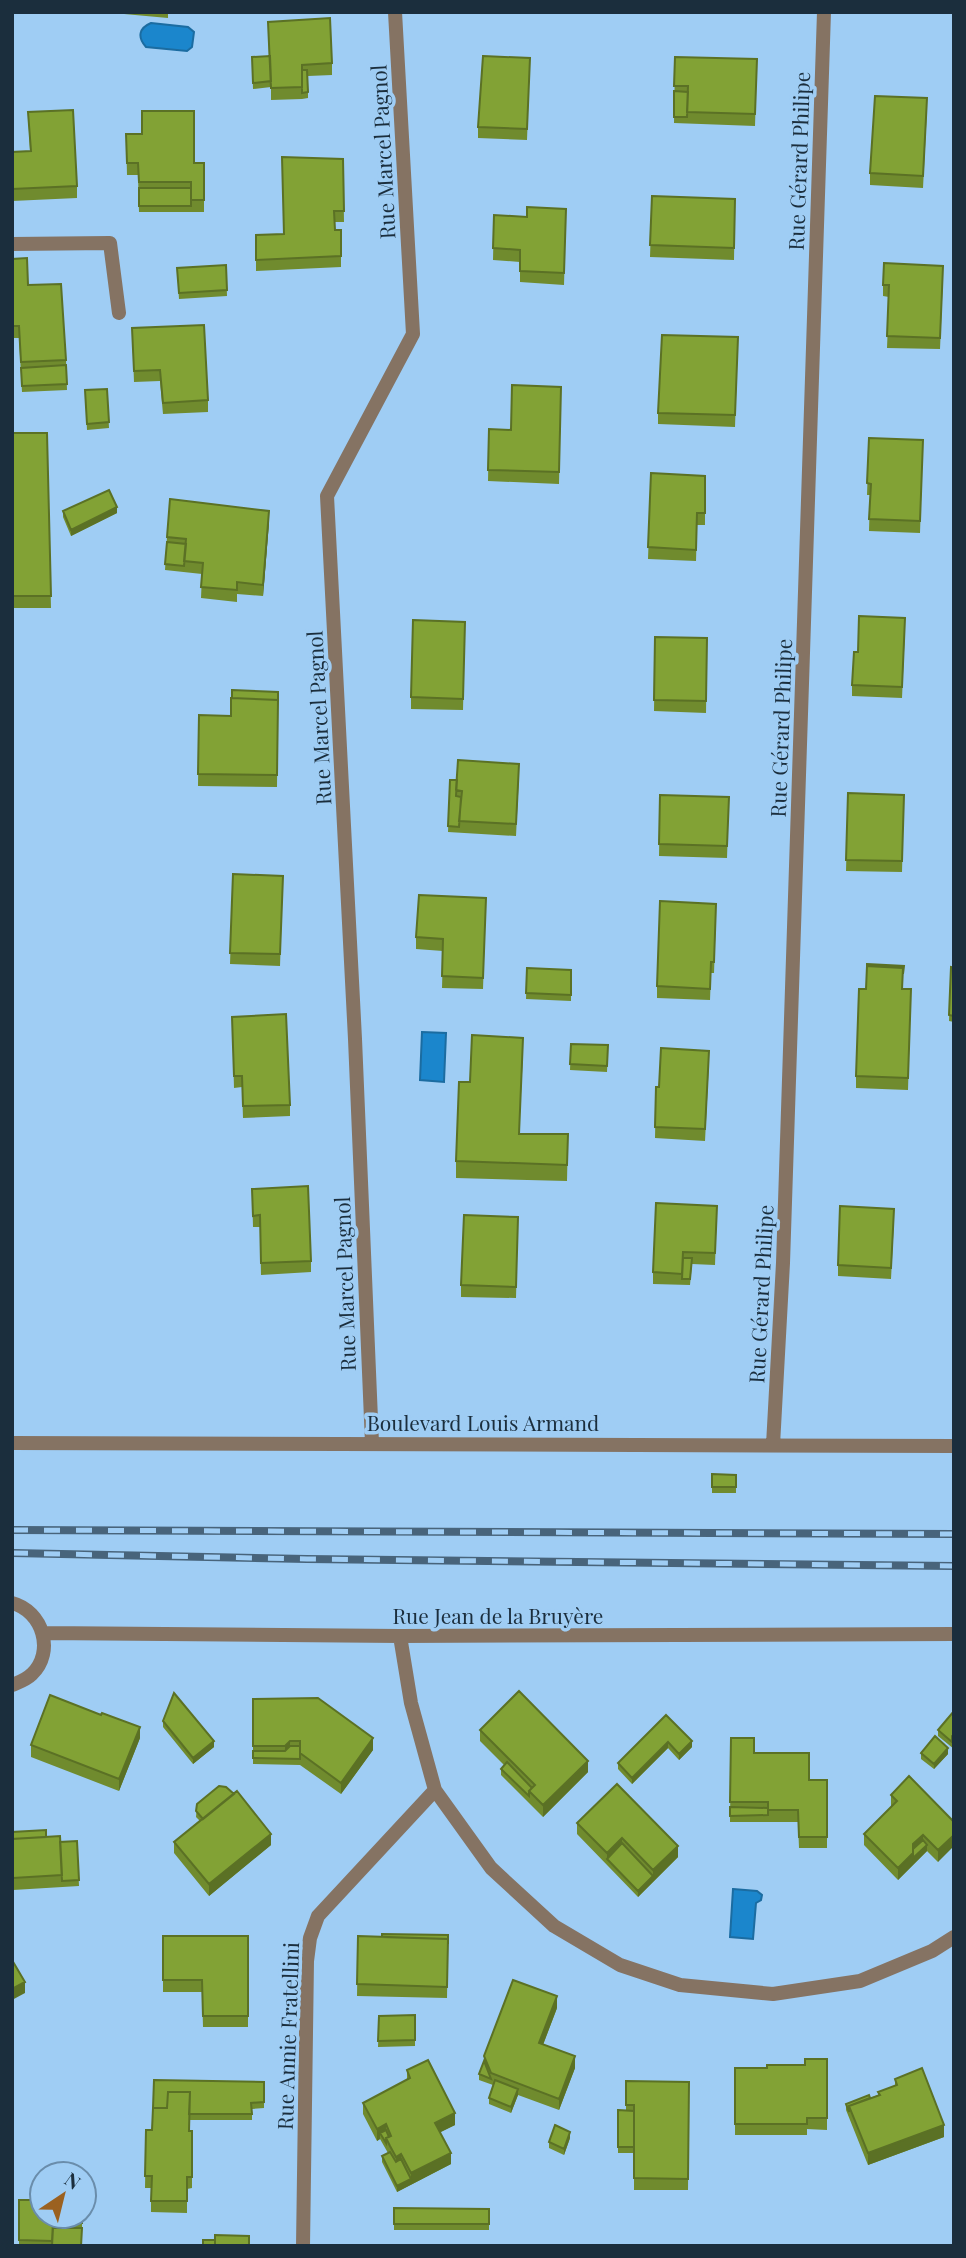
<svg xmlns="http://www.w3.org/2000/svg" width="966" height="2258" viewBox="0 0 966 2258" font-family="'Playfair Display',serif">
<style>
.water{fill:#1b86cc;stroke:#1b6ca1;stroke-width:2}
.lines{fill:none;stroke-linecap:round;stroke-linejoin:round}
.minor{stroke:#857363;stroke-width:14}
.rail-casing{stroke:#48647b;stroke-width:8}
.rail{stroke:#9fcdf4;stroke-width:5;stroke-dasharray:16;stroke-linecap:butt}
.wall{fill:#708b2e}
.shaded-wall{fill:#5b7125}
.building{fill:#82a235;stroke:#5b7125;stroke-width:2}
.labels{text-anchor:middle;dominant-baseline:central;stroke-width:7;stroke-linejoin:round;paint-order:stroke}
.street-label{font-size:21px;fill:#1b2e3d;stroke:#9fcdf4}
</style>
<rect width="100%" height="100%" fill="#9fcdf4"/>
<!-- water -->
<path class="water" d="M151,23L188,27L194,32L192,47L187,51L146,47C137,37 139,28 151,23Z
M422,1032L446,1033L444,1082L420,1080Z
M733,1889L757,1891L762,1895L761,1900L756,1903L753,1939L730,1937Z"/>
<g class="lines">
<!-- minor -->
<path class="minor" d="M12,244L110,243L119,313
M12,1443L954,1446
M372,1443L355,1039L327,496L413,334L395,12
M773,1445L783,1263L824,12
M12,1603C43,1611 55,1652 32,1674C26,1680 19,1682 12,1685
M43,1633L400,1636L954,1634
M400,1636L411,1703L435,1790L491,1868L554,1926L620,1965L680,1985L773,1994L860,1981L932,1951L954,1937
M303,2246L307,1961L310,1938L318,1916L435,1790"/>
<defs>
<path id="rail" d="M12,1530L954,1534
M12,1553L307,1559L954,1566"/>
</defs>
<!-- rail casing -->
<use href="#rail" class="rail-casing"/>
<!-- rail -->
<use href="#rail" class="rail"/>
</g>
<!-- wall -->
<path class="wall" d="M102,12H168V18Z
M268,22L332,63V75L308,76V98L302,99V97V99L271,100V87L253,89L252,57L269,56Z
M675,57L757,59L755,126L674,123Z
M530,58L527,140L478,138V127Z
M927,109L923,188L870,185V173Z
M28,112L77,186V198L12,201V152L30,151Z
M126,134H142L194,163H204V212H139L138,175H127Z
M343,159L344,222H335V230H341V267L256,271V235L284,234Z
M652,196L735,199L734,260L650,257Z
M566,209L564,285L520,282V262L493,260L494,215L527,217Z
M12,259L28,285L66,360L67,390L22,392L19,338H12Z
M226,265L227,296L179,299L177,268Z
M943,277L940,349L887,348L889,297L883,296V285Z
M132,328L208,400V412L163,414L160,381L134,382Z
M738,337L735,427L658,424V413Z
M561,387L559,484L488,481L489,429L511,430Z
M107,389L109,428L87,430L85,390Z
M12,433H47L51,608H12Z
M869,438L923,440L920,533L869,531L870,495H867Z
M651,473L705,476V525H697L696,561L648,559Z
M63,511L117,513L71,536L63,517Z
M269,522L263,596L237,594V602L201,598L202,574L165,570L167,537Z
M465,622L463,710L411,709V697Z
M905,629L902,698L852,696V685Z
M655,637L707,638L706,713L654,711Z
M278,692L277,787L198,786L199,715L231,716Z
M519,775L516,836L448,832L450,780Z
M848,793L904,795L902,872L846,871Z
M660,795L729,797L727,858L659,856Z
M233,874L283,876L280,966L230,964Z
M486,898L483,989L442,988L443,951L416,949V937Z
M716,915L714,973H711L710,1000L657,998V986Z
M951,967L954,968V1022L949,1021Z
M527,968L571,970V1001L526,999Z
M903,989H911L908,1090L856,1088V1076Z
M232,1017L290,1105V1116L243,1118L242,1087L234,1088Z
M571,1044L608,1045L607,1072L570,1070Z
M523,1054L519,1134H568L567,1181L456,1178V1161L470,1082Z
M709,1062L705,1141L655,1138L656,1087H659Z
M252,1189L311,1261V1272L261,1275L260,1227H253Z
M717,1206L715,1265L692,1264L690,1285L653,1284V1272Z
M518,1217L516,1298L461,1297V1285Z
M894,1220L891,1279L838,1276V1265Z
M712,1474L736,1475V1493H712Z
M253,1699L373,1750L341,1794L300,1765L253,1764Z
M954,1711V1749L938,1736V1730Z
M666,1715L692,1747L679,1760L668,1748L632,1784L618,1769V1763Z
M163,1721L214,1747L193,1764L163,1727Z
M480,1730L588,1772L543,1817L501,1775V1769L504,1765L480,1741Z
M140,1738L119,1791L31,1757V1745Z
M731,1738L754,1753L809,1780H827V1848H799L798,1822H730Z
M921,1753L948,1754L934,1769L921,1759Z
M891,1795L954,1822L938,1862L927,1851L898,1880L864,1845V1834L891,1807Z
M197,1804L271,1845L209,1896L174,1853V1842L200,1821L196,1817Z
M577,1823L678,1857L638,1897L577,1834Z
M12,1832L46,1837L60,1842L77,1841L79,1886L13,1890Z
M448,1935L447,1998L357,1996L358,1936L382,1937Z
M163,1936H248V2027H203L202,1992H163Z
M557,2008L543,2045L575,2068L559,2110L518,2095L511,2113L489,2104V2098L493,2085L479,2080V2074L484,2061V2056Z
M415,2015V2046L378,2047L379,2016Z
M827,2059V2130L807,2129V2135H735V2068H767L805,2065Z
M407,2070L455,2125L440,2132L451,2164L397,2192L382,2162V2156L388,2153L380,2139L377,2141L363,2114V2103L407,2080Z
M895,2079L944,2137L868,2165L846,2110V2104L870,2098L878,2095V2092L895,2086Z
M626,2081L689,2082L688,2190H634V2118V2153H618V2110H626Z
M264,2082V2108L252,2109V2120H189V2131H192V2188L187,2189V2213L151,2212V2188H145L146,2130H152Z
M570,2138L564,2155L549,2148V2142Z
M19,2200L82,2216V2246H19Z
M394,2208L489,2209V2230H394Z"/>
<!-- shaded-wall -->
<path class="shaded-wall" d="M117,507V513L71,536V530Z
M269,511V522L263,596V585Z
M140,1727V1738L119,1791V1779Z
M373,1738V1750L341,1794V1783Z
M214,1741V1747L193,1764V1758Z
M290,1741V1752L285,1757V1746Z
M692,1741V1747L679,1760V1754Z
M668,1742V1748L632,1784V1778Z
M948,1748V1754L934,1769V1764Z
M588,1761V1772L543,1817V1805Z
M271,1834V1845L209,1896V1884Z
M923,1835V1846L913,1855V1844Z
M954,1835V1846L938,1862V1850Z
M622,1838V1849L607,1859V1853Z
M927,1845V1851L898,1880V1868L913,1853Z
M678,1846V1857L638,1897V1891L653,1876V1870Z
M25,1982V1993L12,2000V1989Z
M557,1996V2008L539,2055V2043Z
M575,2056V2068L559,2110V2099Z
M518,2089V2095L511,2113V2107Z
M455,2113V2125L435,2135V2123Z
M386,2124V2136L380,2133V2139L377,2141V2129Z
M944,2125V2137L868,2165V2153Z
M570,2132V2138L564,2155V2149Z
M451,2153V2164L397,2192V2186L411,2179V2173Z
M401,2154V2165L396,2168V2157Z"/>
<!-- building -->
<path class="building" d="M330,18L332,63L302,65V87L271,88L268,22Z
M270,56L271,81L253,83L252,57Z
M483,56L530,58L527,129L478,127Z
M675,57L757,59L755,114L687,112L688,86H674Z
M302,70H307L308,92L302,93Z
M674,91L688,92L687,117H674Z
M875,96L927,98L923,176L870,173Z
M73,110L77,186L12,189V152L31,151L28,112Z
M142,111H194V163H204V200H191V182H139L138,163H127L126,134H142Z
M282,157L343,159L344,211H334L335,230H341V256L256,260V235L284,234Z
M139,188H191V206H139Z
M652,196L735,199L734,248L650,245Z
M527,207L566,209L564,273L520,271V250L493,248L494,215L527,217Z
M27,258L28,285L61,284L66,360L21,362L19,326H12V259Z
M884,263L943,266L940,338L887,336L889,285H883Z
M226,265L227,290L179,293L177,268Z
M204,325L208,400L163,403L160,370L134,371L132,328Z
M662,335L738,337L735,415L658,413Z
M66,365L67,384L22,386L21,368Z
M512,385L561,387L559,472L488,470L489,429L511,430Z
M107,389L109,422L87,424L85,390Z
M12,433H47L51,596H12Z
M869,438L923,440L920,521L869,519L871,484L867,483Z
M651,473L705,476V513H697L696,550L648,547Z
M109,490L117,507L71,530L63,511Z
M170,499L269,511L263,585L237,582V590L201,587L203,563L184,561L186,539L167,537Z
M167,542L186,544L184,566L165,564Z
M859,616L905,618L902,687L852,685L854,652H858Z
M413,620L465,622L463,699L411,697Z
M655,637L707,638L706,701L654,700Z
M232,690L278,692V700L232,698Z
M231,698L278,700L277,775L198,774L199,715L231,716Z
M458,760L519,764L516,824L459,821L462,791L456,790Z
M450,780H457L456,796L461,797L459,827L448,826Z
M848,793L904,795L902,861L846,860Z
M660,795L729,797L727,846L659,844Z
M233,874L283,876L280,954L230,953Z
M419,895L486,898L483,978L442,976L443,939L416,937Z
M660,901L716,904L714,962H711L710,989L657,986Z
M867,964L904,966L903,974V968L867,966Z
M867,966L903,968L902,989H911L908,1078L856,1076L859,989H866Z
M951,967L954,968V1016L949,1015Z
M527,968L571,970V995L526,993Z
M286,1014L290,1105L243,1106L242,1076H234L232,1017Z
M472,1035L523,1038L519,1134H568L567,1165L456,1161L459,1082H470Z
M571,1044L608,1045L607,1066L570,1064Z
M661,1048L709,1051L705,1129L655,1127L656,1087H659Z
M308,1186L311,1261L261,1263L260,1215L253,1216L252,1189Z
M656,1203L717,1206L715,1253L683,1252L682,1274L653,1272Z
M840,1206L894,1209L891,1268L838,1265Z
M464,1215L518,1217L516,1287L461,1285Z
M683,1258H692L690,1279H682Z
M712,1474L736,1475V1487H712Z
M519,1691L588,1761L543,1805L529,1791L535,1785L480,1730Z
M174,1693L214,1741L193,1758L163,1721Z
M50,1695L101,1715L102,1713L140,1727L119,1779L31,1745Z
M318,1698L373,1738L341,1783L300,1753V1741H290L285,1746H253V1699Z
M954,1711V1735L952,1736V1742L938,1730Z
M666,1715L692,1741L679,1754L668,1742L632,1778L618,1763Z
M935,1736L948,1748L934,1764L921,1753Z
M731,1738H754V1753H809V1780H827V1837H799L798,1810H768V1802H730Z
M290,1746H300V1759L253,1758V1751H285Z
M507,1762L532,1788L529,1791V1796L501,1769Z
M909,1776L954,1822V1835L938,1850L923,1835L913,1844V1853L898,1868L864,1834L897,1801L891,1795Z
M617,1784L678,1846L653,1870L622,1838L607,1853L577,1823Z
M219,1786L226,1787L234,1794L203,1819L196,1811L197,1804Z
M237,1791L271,1834L209,1884L174,1842Z
M730,1807L768,1808V1815L730,1816Z
M46,1830V1837L12,1839V1832Z
M60,1836L62,1875L13,1878L12,1839Z
M923,1840L927,1845L913,1858V1849Z
M77,1841L79,1880L62,1881L60,1842Z
M622,1843L653,1876L638,1891L607,1859Z
M382,1934L448,1935V1944V1939L382,1937Z
M163,1936H248V2016H203L202,1980H163Z
M358,1936L448,1939L447,1987L357,1984Z
M12,1960L25,1982L12,1989Z
M513,1980L557,1996L539,2043L575,2056L559,2099L491,2073L484,2056Z
M415,2015V2040L378,2041L379,2016Z
M805,2059H827V2118H807V2124H735V2068H767V2065H805Z
M428,2060L455,2113L435,2123L451,2153L411,2173L401,2154L396,2157L390,2146L386,2138L391,2136L386,2124L377,2129L363,2103L410,2078L407,2070Z
M484,2061L491,2079L479,2074Z
M922,2068L944,2125L868,2153L849,2106L880,2095L878,2092L897,2085L895,2079Z
M154,2080L264,2082V2102L251,2103L252,2114H189L190,2092H168L167,2108H153Z
M495,2080L518,2089L511,2107L489,2098Z
M626,2081L689,2082L688,2179L634,2178V2105H626Z
M168,2092H190L189,2131H192V2177H187V2201H151L152,2176H145L146,2130H152L153,2108H167Z
M869,2095L870,2098L849,2106V2112L846,2104Z
M618,2110L634,2111V2147H618Z
M555,2125L570,2132L564,2149L549,2142Z
M386,2130L389,2137L386,2138V2143L380,2133Z
M390,2152L396,2162L401,2159L411,2179L397,2186L382,2156Z
M19,2200H42V2216H82V2223L53,2222L52,2241L19,2240Z
M394,2208L489,2209V2224H394Z
M53,2228H82L81,2246H52Z
M215,2235L249,2236V2246H215Z
M203,2240H215V2246H203Z"/>
<g class="labels">
<!-- street labels -->
<g class="street-label">
<text transform="translate(382 152) rotate(-93)">Rue Marcel Pagnol</text>
<text transform="translate(798 161) rotate(-88)">Rue Gérard Philipe</text>
<text transform="translate(318 718) rotate(-93)">Rue Marcel Pagnol</text>
<text transform="translate(780 728) rotate(-88)">Rue Gérard Philipe</text>
<text transform="translate(344 1284) rotate(-92)">Rue Marcel Pagnol</text>
<text transform="translate(760 1294) rotate(-87)">Rue Gérard Philipe</text>
<text x="483" y="1422">Boulevard Louis Armand</text>
<text x="498" y="1615">Rue Jean de la Bruyère</text>
<text transform="translate(287 2036) rotate(-88)">Rue Annie Fratellini</text>
</g>
</g>
<!-- border -->
<rect width="966" height="2258" fill="none" stroke="#1b2e3d" stroke-width="28"/>
<!-- north arrow -->
<g transform="translate(63 2195) rotate(35)"><circle r="33" fill="#9fcdf4" stroke="#6a8dab" stroke-width="2"/>
<path d="M0-5L12 26L0 18L-12 26Z" fill="#9b6120"/>
<text y="-10" font-size="19" font-weight="bold" text-anchor="middle" fill="#1b2e3d">N</text>
</g>
</svg>
